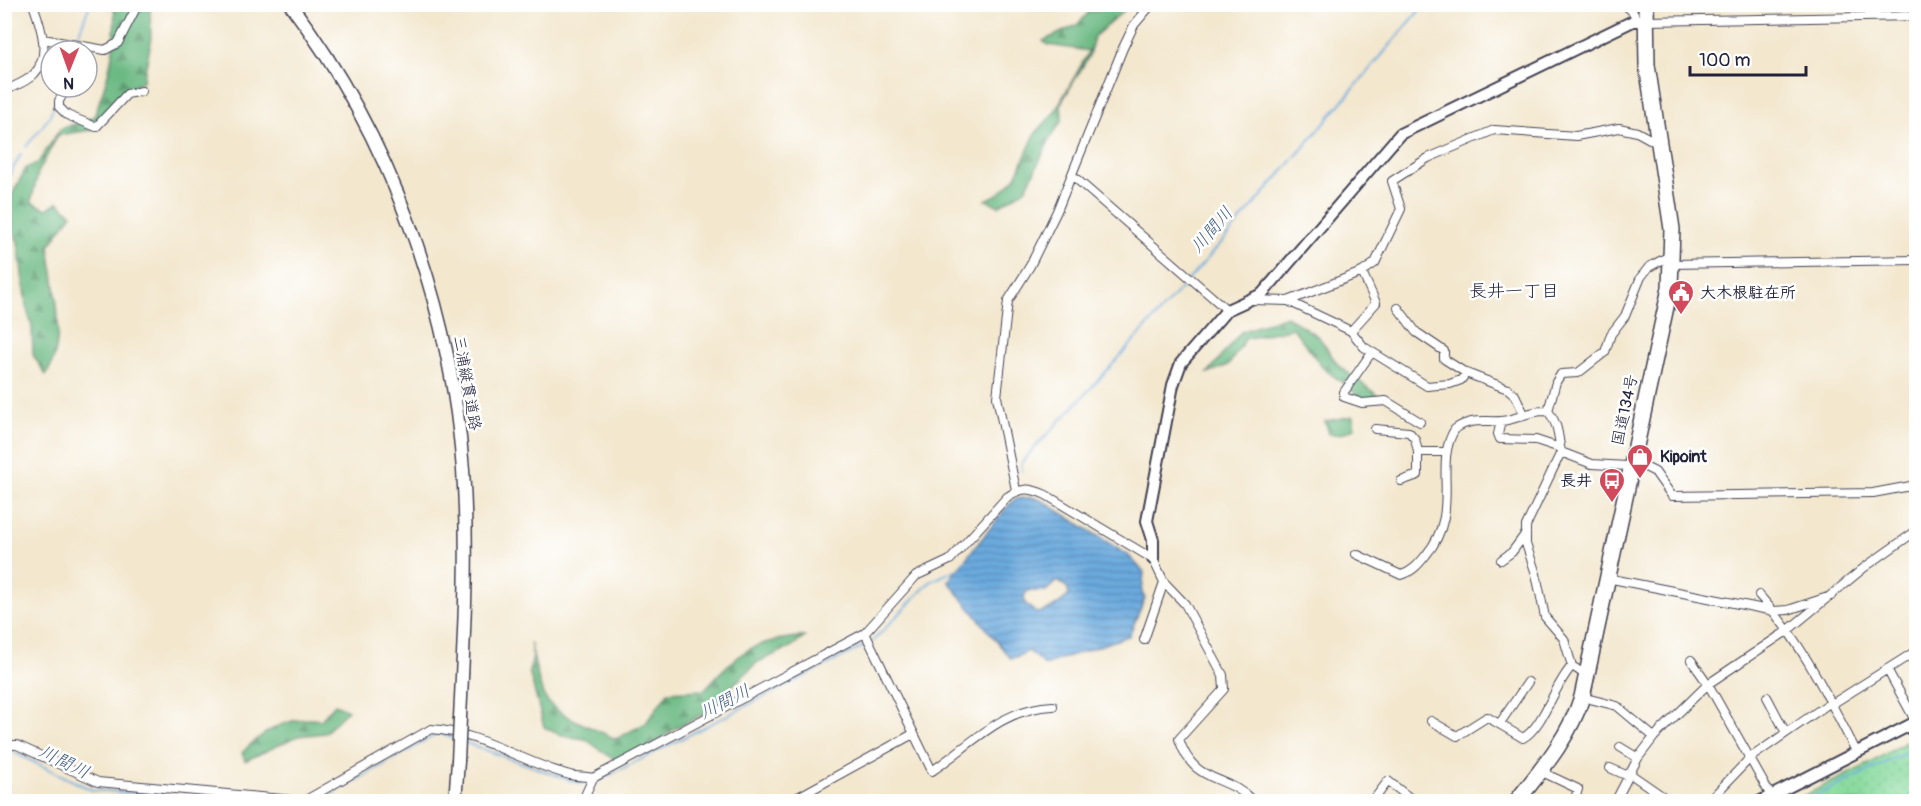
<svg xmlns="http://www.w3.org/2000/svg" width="1921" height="806" viewBox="0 0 1921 806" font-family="Pangolin,'Klee One',sans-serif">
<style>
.forest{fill:url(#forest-firs);stroke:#476e5f;stroke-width:1.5}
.park{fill:url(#park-dots);stroke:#547e6b;stroke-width:1.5}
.water{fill:url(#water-rules);stroke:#46668c;stroke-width:1.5;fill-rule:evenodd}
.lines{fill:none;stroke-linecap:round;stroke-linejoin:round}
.stream{stroke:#6baade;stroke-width:2}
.street-casing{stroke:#414051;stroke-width:10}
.secondary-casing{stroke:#414051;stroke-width:14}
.primary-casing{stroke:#414051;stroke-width:15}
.highway-casing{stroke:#414051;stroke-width:18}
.street{stroke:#fff;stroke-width:8}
.secondary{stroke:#fff;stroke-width:10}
.primary{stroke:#fff;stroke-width:12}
.highway{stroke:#fff;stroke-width:15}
.primary-bridge-casing{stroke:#414051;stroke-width:15;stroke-linecap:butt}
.primary-bridge{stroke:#fff;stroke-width:12}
.labels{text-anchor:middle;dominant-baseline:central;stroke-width:5;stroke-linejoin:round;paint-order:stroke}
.poi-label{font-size:16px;font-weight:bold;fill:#22223b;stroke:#fff;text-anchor:start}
.street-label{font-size:16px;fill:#22223b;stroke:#fff}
.water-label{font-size:18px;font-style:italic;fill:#435f84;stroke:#fff}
.neighbourhood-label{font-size:18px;fill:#22223b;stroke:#fff}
</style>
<defs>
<pattern id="forest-firs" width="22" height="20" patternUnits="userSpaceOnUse" patternTransform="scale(1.5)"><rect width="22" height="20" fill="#6cb983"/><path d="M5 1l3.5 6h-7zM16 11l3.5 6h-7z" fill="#58966c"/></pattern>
<pattern id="park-dots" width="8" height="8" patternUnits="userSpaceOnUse" patternTransform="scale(1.5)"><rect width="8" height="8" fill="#85d99b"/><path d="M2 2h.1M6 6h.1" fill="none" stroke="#73ba86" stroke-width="1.8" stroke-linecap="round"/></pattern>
<pattern id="water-rules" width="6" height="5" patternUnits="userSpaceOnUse" patternTransform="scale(1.5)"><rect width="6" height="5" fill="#6baade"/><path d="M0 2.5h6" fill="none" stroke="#588ab5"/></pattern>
</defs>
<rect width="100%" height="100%" fill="#fff"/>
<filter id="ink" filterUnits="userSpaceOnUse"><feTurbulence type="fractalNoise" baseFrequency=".0167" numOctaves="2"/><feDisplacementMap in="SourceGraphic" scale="12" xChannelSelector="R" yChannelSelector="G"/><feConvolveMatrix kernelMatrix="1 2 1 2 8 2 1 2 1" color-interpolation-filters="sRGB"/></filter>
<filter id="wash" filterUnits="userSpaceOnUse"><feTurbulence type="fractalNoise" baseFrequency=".008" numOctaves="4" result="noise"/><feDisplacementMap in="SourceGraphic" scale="24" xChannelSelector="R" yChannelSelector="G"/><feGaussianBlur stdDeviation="1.35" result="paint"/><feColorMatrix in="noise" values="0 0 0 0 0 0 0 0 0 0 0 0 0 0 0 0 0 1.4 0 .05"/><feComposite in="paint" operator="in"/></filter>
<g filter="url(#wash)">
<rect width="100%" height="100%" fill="#f3e7ce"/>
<!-- forest -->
<path class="forest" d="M114,5H150L151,42L143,81L126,91L91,130L58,135L38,173L31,202L47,209L58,202L72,214L49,246C54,284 68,341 46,375L33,355L32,327L26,306L18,242L4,210L26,168L38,163L60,129L94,117C109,75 117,50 114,5Z
M1110,6H1129L1094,37L1089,56L1061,103L1062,120L1050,139L1026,189L999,206L986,200L1000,193L1016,177L1035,134L1054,113L1089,51L1048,45L1043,41L1077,25L1090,11H1102Z
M1286,316L1319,337L1338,365L1381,398L1358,400L1354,392L1322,367L1293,328L1245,339L1229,365L1208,373L1241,332Z
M1353,416L1355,428L1340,434H1329L1325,421Z
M807,636L789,648L758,662L727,691L712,710L676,728L640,753L616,761L585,739L562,736L544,727L529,671L533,657L530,642C534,656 538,684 544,696C553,715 597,729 616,739L646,723L668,692L704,690C741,650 751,641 807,636Z
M335,704L348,710L325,733L298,736L245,761L242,753C262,731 290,715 321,720Z"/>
<!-- park -->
<path class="park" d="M1916,736V794L1906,801H1793L1869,764Z"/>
<!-- water -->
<path class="water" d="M1032,497L1043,501L1128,555L1144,572L1142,593L1145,598L1129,636L1044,665L1029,651L1011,659L948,581L1008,506L1015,499ZM1057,581L1067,587L1069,595C1059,604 1049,612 1036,613L1025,603L1024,597L1027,591H1046Z"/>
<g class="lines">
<!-- stream -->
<path class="stream" d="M72,51L90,4
M26,147L48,119L63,87
M4,185L21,154
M1022,471L1021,464L1026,457C1165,312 1296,157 1425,4
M872,642L930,582L955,570
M463,742L582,784
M4,753L13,752L92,790L258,802
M596,782L866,645
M318,802L439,733L455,739
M1803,802L1916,748"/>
</g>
</g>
<g filter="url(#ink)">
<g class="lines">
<defs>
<path id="street" d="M1624,4L1633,12L1637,21
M1646,21L1916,16
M43,39L105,50L118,43L138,4
M40,64L51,72
M67,87L59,101V107L67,115L96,127L127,94L142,91
M4,91C14,86 27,82 34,74C52,56 40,24 33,4
M1073,176L1227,310
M1672,264L1916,260
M1253,300L1288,301L1362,272L1375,263L1401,209L1392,181L1428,158L1494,130L1576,136L1619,128L1637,132L1659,144
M1288,301L1351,331L1364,347L1427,386L1450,384L1461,380L1466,373
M1398,308L1416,332L1444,351V359L1466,373L1508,389L1515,395L1524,414
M1351,331L1376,303L1362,272
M1372,352L1344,392V397L1362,403L1386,401L1420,422
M1548,411L1556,382L1561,374L1578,373L1605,352L1611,334L1625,316L1641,277L1649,267L1673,254
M1501,421L1498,434L1500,439L1536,440L1560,448
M1375,429L1409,432L1415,439L1418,452V475L1401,481
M1418,452H1446
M1561,452L1526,526V544L1536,574L1545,617L1564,639L1572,666L1586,675
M1016,490L997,397L1008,301L1030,266L1057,211L1123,48L1134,25L1152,4
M1356,554L1401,575C1412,572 1419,564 1426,555C1463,511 1432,465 1455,429C1471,418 1483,422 1501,421C1518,420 1527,410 1548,411C1559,425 1558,436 1561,452L1592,464L1645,467L1655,472L1672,496L1873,493L1916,485
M1501,560L1512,552L1526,533
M1607,578L1774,611L1788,610L1831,596
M1164,582L1185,604L1223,675L1224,689L1179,739C1194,786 1225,772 1254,802
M1759,595C1801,640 1829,699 1857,753
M865,633L932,771C972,744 1002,708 1053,706
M1691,660L1708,684L1771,796
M1887,669L1916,722
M1582,697L1617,706L1654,737L1638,758L1615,802
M1767,697L1786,733
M1832,704L1916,651
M1431,721L1457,736L1487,717L1523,738C1544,726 1554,685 1572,666
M1500,723L1528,682
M1654,737L1708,684L1787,631L1865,567L1916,531
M4,745H17L98,782L304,801L431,729C480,732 523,763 570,775C577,777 585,776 593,778
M1620,747L1638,758
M1610,768L1628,776
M1540,771L1578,789L1574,802
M1629,773L1671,802
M582,802L593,778L865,633L916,576L950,560L1007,497C1021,487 1030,488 1046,495L1153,559L1164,582L1144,640
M789,802L913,734
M1372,802L1388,781L1415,802
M1708,802L1750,758L1831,702"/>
<path id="secondary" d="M1153,559V540L1147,521L1173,385L1181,363L1227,310L1262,294L1400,134L1633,21H1646
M1759,802L1916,722"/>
<path id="primary" d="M290,4C390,136 451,305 463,470C469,553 464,635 460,718
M455,802L458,761"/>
<path id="highway" d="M1516,802C1542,769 1569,738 1582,697L1670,288L1672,229L1647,65L1646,4"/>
</defs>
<!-- street casing -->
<use href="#street" class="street-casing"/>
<!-- secondary casing -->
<use href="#secondary" class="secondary-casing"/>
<!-- primary casing -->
<use href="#primary" class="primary-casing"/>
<!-- highway casing -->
<use href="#highway" class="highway-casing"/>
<!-- street -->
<use href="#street" class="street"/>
<!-- secondary -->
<use href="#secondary" class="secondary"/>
<!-- primary -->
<use href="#primary" class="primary"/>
<!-- highway -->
<use href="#highway" class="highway"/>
<defs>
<path id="primary-bridge" d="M458,761L460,718"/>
</defs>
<!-- primary-bridge casing -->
<use href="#primary-bridge" class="primary-bridge-casing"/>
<!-- primary-bridge -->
<use href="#primary-bridge" class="primary-bridge"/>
</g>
</g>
<!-- icons -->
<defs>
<symbol id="civic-pin" viewBox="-11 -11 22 30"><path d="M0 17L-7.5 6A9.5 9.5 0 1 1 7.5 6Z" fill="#d1495b" stroke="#fff"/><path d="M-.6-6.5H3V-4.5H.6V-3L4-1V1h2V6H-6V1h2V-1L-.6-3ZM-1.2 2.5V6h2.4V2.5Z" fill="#fff"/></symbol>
<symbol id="shop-pin" viewBox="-11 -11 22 30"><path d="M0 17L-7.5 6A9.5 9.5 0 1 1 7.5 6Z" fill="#d1495b" stroke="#fff"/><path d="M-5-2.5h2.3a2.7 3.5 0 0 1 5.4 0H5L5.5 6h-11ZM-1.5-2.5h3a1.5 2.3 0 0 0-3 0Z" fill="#fff"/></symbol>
<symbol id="bus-pin" viewBox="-11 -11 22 30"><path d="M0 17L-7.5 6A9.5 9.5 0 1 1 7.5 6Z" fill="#d1495b" stroke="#fff"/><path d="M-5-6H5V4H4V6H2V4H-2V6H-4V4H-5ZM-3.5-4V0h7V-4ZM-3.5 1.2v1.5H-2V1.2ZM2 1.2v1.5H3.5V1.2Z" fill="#fff"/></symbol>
</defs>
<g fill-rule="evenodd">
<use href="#civic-pin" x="1666" y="278" width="30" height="40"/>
<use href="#shop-pin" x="1625" y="442" width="30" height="40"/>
<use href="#bus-pin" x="1597" y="466" width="30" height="40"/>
</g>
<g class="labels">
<!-- poi labels -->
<g class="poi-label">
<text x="1700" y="293">大木根駐在所</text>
<text x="1660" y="457">Kipoint</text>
<text x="1592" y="481" text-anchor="end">長井</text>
</g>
<!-- street labels -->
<g class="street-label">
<text transform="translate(467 383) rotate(80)">三浦縦貫道路</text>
<text transform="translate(1625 410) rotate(-78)">国道134号</text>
</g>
<!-- water labels -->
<g class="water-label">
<text transform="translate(1212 230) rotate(-49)">川間川</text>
<text transform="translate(725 702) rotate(-27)">川間川</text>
<text transform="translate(64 762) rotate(26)">川間川</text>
</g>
<!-- neighbourhood labels -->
<g class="neighbourhood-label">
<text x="1514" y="291">長井一丁目</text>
</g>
</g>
<!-- margin -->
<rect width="1921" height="806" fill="none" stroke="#fff" stroke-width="24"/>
<!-- north arrow -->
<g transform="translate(69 69) rotate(181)"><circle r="28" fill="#ffffff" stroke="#a7a7b1" stroke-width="1.5"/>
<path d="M0-4.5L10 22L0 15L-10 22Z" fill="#d1495b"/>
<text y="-9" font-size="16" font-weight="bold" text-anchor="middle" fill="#22223b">N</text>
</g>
<!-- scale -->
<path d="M1690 66v9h116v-9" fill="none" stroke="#22223b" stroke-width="3"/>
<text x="1699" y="66" font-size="18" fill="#22223b" stroke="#ffffff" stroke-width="4.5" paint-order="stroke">100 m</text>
</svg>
